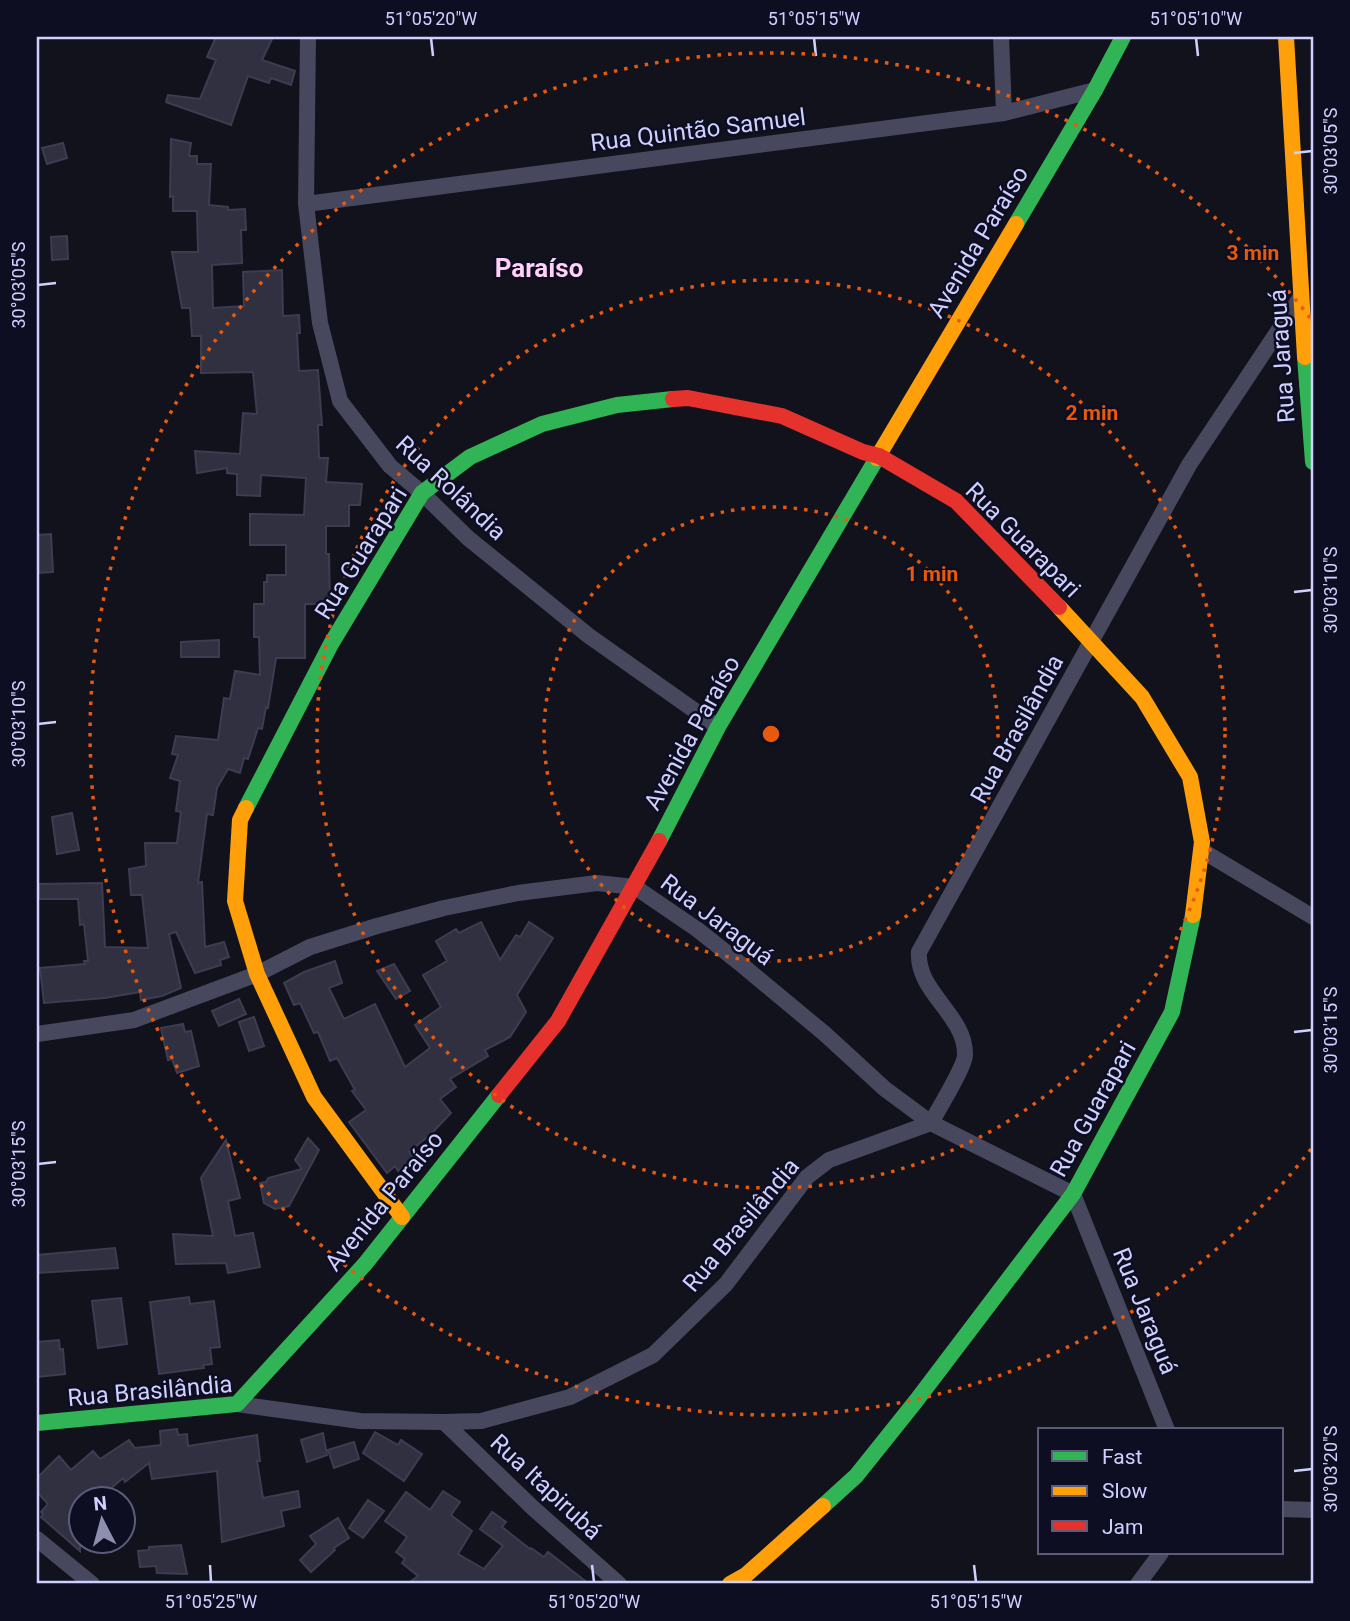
<svg xmlns="http://www.w3.org/2000/svg" width="1350" height="1621" viewBox="0 0 1350 1621" font-family="Roboto,sans-serif">
<style>
.building{fill:#303040;stroke:#3d3c51;stroke-width:2}
.lines{fill:none;stroke-linecap:round;stroke-linejoin:round}
.street{stroke:#47485e;stroke-width:16}
.fast{stroke:#30b455;stroke-width:16}
.slow{stroke:#ff9f0a;stroke-width:16}
.jam{stroke:#e5322d;stroke-width:16}
.ticks{fill:none;stroke:#cfd0ff;stroke-width:2.5}
.ring{fill:none;stroke:#e8590c;stroke-width:3.5;stroke-dasharray:3.5 7}
.labels{text-anchor:middle;dominant-baseline:central;stroke-width:5;stroke-linejoin:round;paint-order:stroke}
.street-label{font-size:24px;fill:#cfd0ff;stroke:#0e0e22}
.neighbourhood-label{font-size:26px;font-weight:bold;fill:#ffd1f4;stroke:#0e0e22}
.centre{fill:#e8590c;stroke:#0e0e22;stroke-width:3.5}
.ring-label{font-size:21px;text-anchor:middle;font-weight:bold;fill:#e8590c;stroke:#0e0e22;stroke-width:5;stroke-linejoin:round;paint-order:stroke}
.neatline{fill:none;stroke:#cfd0ff;stroke-width:2.5}
.ticks-label{font-size:18px;text-anchor:middle;fill:#cfd0ff}
</style>
<rect width="100%" height="100%" fill="#12121d"/>
<!-- building -->
<path class="building" d="M216,37H273L262,60L295,71L291,85L271,78L269,83L248,76L231,125L166,102L168,95L200,99L216,60L207,57Z
M171,139L191,143L189,156H197V164H211L209,205L228,207V210L245,209L246,230H241L242,263L212,265L213,308L244,306L243,272L282,270L283,316L299,315L300,333H297L299,371L318,370L322,425H318L319,458H328L326,482L362,484L360,505H349V526H326V554H329L330,604H305V658H276L268,708L266,707L262,729L258,728L248,759L244,758L240,773L228,769L217,788L213,815L207,814L198,883L202,882L205,947L224,942L229,957L220,960L221,965L195,973L176,932L169,934L181,988L162,996L141,1000L140,992L105,998L44,1003L40,968L85,964L84,961H88L84,924L80,925L78,899H39V884L102,883L105,947L148,948L142,895H131L129,869L146,866L145,843H177L181,812L176,811L180,781L170,778L178,755L172,754L176,736L218,740L224,698L230,699L235,671L260,675L259,637H254V604H264V582H267V575H286V545H250V514L304,515L306,478L261,475L260,496L237,495V474L227,473V468L197,473L195,451L240,454L243,413L257,414L253,372L201,373V336H192L190,308H182L172,252H198L197,211H173V196L170,197Z
M63,143L67,158L47,164L42,148Z
M67,236L68,259L52,260L51,237Z
M51,534L53,572L37,573V535Z
M219,640V657H181V642Z
M72,813L79,850L57,854L52,817Z
M481,922L500,960L516,935L520,937L529,922L553,938L517,995L526,1012L510,1037L485,1050L488,1056L450,1079L456,1087L440,1099L451,1113L432,1133L409,1152L414,1158L398,1171L395,1166L387,1173L349,1122L366,1110L352,1091L355,1090L337,1058L330,1061L318,1032L314,1033L300,1003L294,1005L284,983L304,972L335,961L342,983L329,988L344,1019L375,1004L405,1067L430,1048L415,1025L441,1007L423,975L447,961L436,941L456,929L459,933Z
M394,964L410,991L396,999L377,971Z
M239,999L246,1014L219,1026L212,1011Z
M254,1017L264,1046L249,1051L239,1022Z
M183,1024L185,1032L191,1031L199,1066L177,1073L172,1059L168,1060L161,1028Z
M308,1138L319,1150L289,1206L275,1209L264,1203L260,1183L266,1182L268,1178L302,1169L295,1160Z
M226,1140L240,1198L228,1201L235,1236L253,1233L260,1267L228,1273L226,1263L176,1264L173,1234L213,1236L201,1178Z
M115,1248L118,1268L37,1273V1255Z
M189,1297L190,1304L214,1301L220,1347L210,1348L212,1364L203,1365L204,1368L159,1374L150,1302Z
M121,1298L127,1344L98,1348L92,1301Z
M59,1340L60,1350L63,1349L65,1374L37,1377V1342Z
M177,1429L178,1435L187,1434L188,1446L257,1435L260,1461H257L263,1498L298,1491L300,1507L281,1511L284,1526L222,1542L217,1471L152,1479L149,1463L125,1482L123,1478L101,1497L97,1492L92,1499H80V1551L41,1517L43,1514L41,1512L48,1504L37,1492V1478L59,1456L71,1470L93,1451L100,1459L129,1440L135,1448L161,1445L160,1431Z
M375,1432L398,1445L401,1440L422,1454L404,1481L363,1453Z
M323,1433L327,1455L307,1462L301,1440Z
M354,1442L359,1459L334,1468L328,1450Z
M443,1491L460,1502L451,1515L472,1531L458,1554L484,1569L503,1546L480,1529L492,1512L506,1522L502,1527L530,1549L531,1548L544,1557L548,1552L589,1584H407L418,1576L402,1563L405,1559L396,1552L407,1537L385,1521L406,1492L430,1510Z
M368,1500L384,1511L363,1538L349,1528Z
M338,1518L349,1538L334,1548L335,1550L311,1572L300,1560L316,1544L310,1536Z
M181,1545L187,1574L157,1573L156,1566L140,1567L138,1551L149,1550V1547Z"/>
<g class="lines">
<!-- street -->
<path class="street" d="M308,37L306,204L320,323L340,401L390,466L422,493L468,538L589,636L718,727
M1001,37L1004,113
M306,204L1004,113L1095,90
M1201,850L1313,917
M37,1034L134,1020L257,974L310,947L377,926L444,908L518,893L597,883L635,887L698,930L742,965L825,1034L885,1089L931,1123L1073,1194L1167,1430
M237,1404L360,1421L444,1422L481,1421L570,1397L653,1355L726,1284L807,1177L829,1160L931,1123C938,1110 965,1066 965,1055C966,1015 916,992 919,952L1189,465L1300,298
M444,1422L533,1508L619,1584
M1282,1509L1313,1510
M37,1539L92,1584
M1138,1584L1161,1553"/>
<!-- fast -->
<path class="fast" d="M1016,224L1095,90L1123,37
M1305,357L1313,462
M246,808L331,644L422,493L470,457L542,424L617,405L673,399
M659,841L718,727L877,458
M37,1423L237,1404L365,1264L499,1095
M823,1506L856,1476L916,1401L1073,1194L1172,1012L1193,915"/>
<!-- slow -->
<path class="slow" d="M1286,37L1305,357
M877,458L1016,224
M1059,607L1142,697L1190,777L1202,842L1193,915
M246,808L240,820L235,901L257,974L314,1097L402,1217
M730,1584L746,1575L823,1506"/>
<!-- jam -->
<path class="jam" d="M673,399L688,398L782,416L863,452L879,456L956,501L1059,607
M499,1095L558,1021L659,841"/>
</g>
<!-- ticks -->
<path class="ticks" d="M431,38L433,56M814,38L816,56M1196,38L1198,56M1294,153L1312,151M38,285L56,283M1294,592L1312,590M38,724L56,722M1294,1032L1312,1030M38,1164L56,1162M1294,1471L1312,1469M210,1565L211,1582M592,1565L594,1582M974,1565L976,1582"/>
<!-- distance rings -->
<g class="ring">
<circle cx="771" cy="734" r="227"/>
<circle cx="771" cy="734" r="454"/>
<path d="M1311 1149A681 681 0 1 1 1311 319"/>
</g>
<g class="labels">
<!-- street labels -->
<g class="street-label">
<text transform="translate(698 130) rotate(-7)">Rua Quintão Samuel</text>
<text transform="translate(978 242) rotate(-59)">Avenida Paraíso</text>
<text transform="translate(1282 356) rotate(-94)">Rua Jaraguá</text>
<text transform="translate(451 488) rotate(43)">Rua Rolândia</text>
<text transform="translate(1023 540) rotate(45)">Rua Guarapari</text>
<text transform="translate(361 553) rotate(-58)">Rua Guarapari</text>
<text transform="translate(1017 729) rotate(-61)">Rua Brasilândia</text>
<text transform="translate(692 733) rotate(-61)">Avenida Paraíso</text>
<text transform="translate(717 920) rotate(37)">Rua Jaraguá</text>
<text transform="translate(1093 1109) rotate(-61)">Rua Guarapari</text>
<text transform="translate(384 1201) rotate(-51)">Avenida Paraíso</text>
<text transform="translate(741 1225) rotate(-50)">Rua Brasilândia</text>
<text transform="translate(1145 1311) rotate(68)">Rua Jaraguá</text>
<text transform="translate(150 1391) rotate(-5)">Rua Brasilândia</text>
<text transform="translate(546 1487) rotate(43)">Rua Itapirubá</text>
</g>
<!-- neighbourhood labels -->
<g class="neighbourhood-label">
<text x="539" y="268">Paraíso</text>
</g>
</g>
<circle cx="771" cy="734" r="10" class="centre"/>
<g class="ring-label">
<text x="1253" y="260">3 min</text>
<text x="1092" y="420">2 min</text>
<text x="932" y="581">1 min</text>
</g>
<!-- border -->
<rect width="1350" height="1621" fill="none" stroke="#0e0e22" stroke-width="77"/>
<!-- legend -->
<rect x="1038" y="1428" width="245" height="126" fill="#0e0e22" stroke="#5b5c7a" stroke-width="2"/>
<rect x="1052" y="1451" width="35" height="10" fill="#30b455" stroke="#5b5c7a" stroke-width="2"/>
<text x="1102" y="1464" font-size="21" fill="#cfd0ff">Fast</text>
<rect x="1052" y="1486" width="35" height="10" fill="#ff9f0a" stroke="#5b5c7a" stroke-width="2"/>
<text x="1102" y="1498" font-size="21" fill="#cfd0ff">Slow</text>
<rect x="1052" y="1521" width="35" height="10" fill="#e5322d" stroke="#5b5c7a" stroke-width="2"/>
<text x="1102" y="1534" font-size="21" fill="#cfd0ff">Jam</text>
<!-- north arrow -->
<g transform="translate(102 1520) rotate(354)"><circle r="33" fill="#0e0e22" stroke="#5b5c7a" stroke-width="2"/>
<path d="M0-5L12 26L0 18L-12 26Z" fill="#8d8eb0"/>
<text y="-10" font-size="19" font-weight="bold" text-anchor="middle" fill="#cfd0ff">N</text>
</g>
<rect x="38" y="38" width="1274" height="1544" class="neatline"/>
<g class="ticks-label">
<text x="431" y="25">51°05'20"W</text>
<text x="814" y="25">51°05'15"W</text>
<text x="1196" y="25">51°05'10"W</text>
<text transform="translate(1331 151) rotate(-90)" y="6">30°03'05"S</text>
<text transform="translate(19 285) rotate(-90)" y="6">30°03'05"S</text>
<text transform="translate(1331 590) rotate(-90)" y="6">30°03'10"S</text>
<text transform="translate(19 724) rotate(-90)" y="6">30°03'10"S</text>
<text transform="translate(1331 1030) rotate(-90)" y="6">30°03'15"S</text>
<text transform="translate(19 1164) rotate(-90)" y="6">30°03'15"S</text>
<text transform="translate(1331 1469) rotate(-90)" y="6">30°03'20"S</text>
<text x="211" y="1608">51°05'25"W</text>
<text x="594" y="1608">51°05'20"W</text>
<text x="976" y="1608">51°05'15"W</text>
</g>
</svg>
